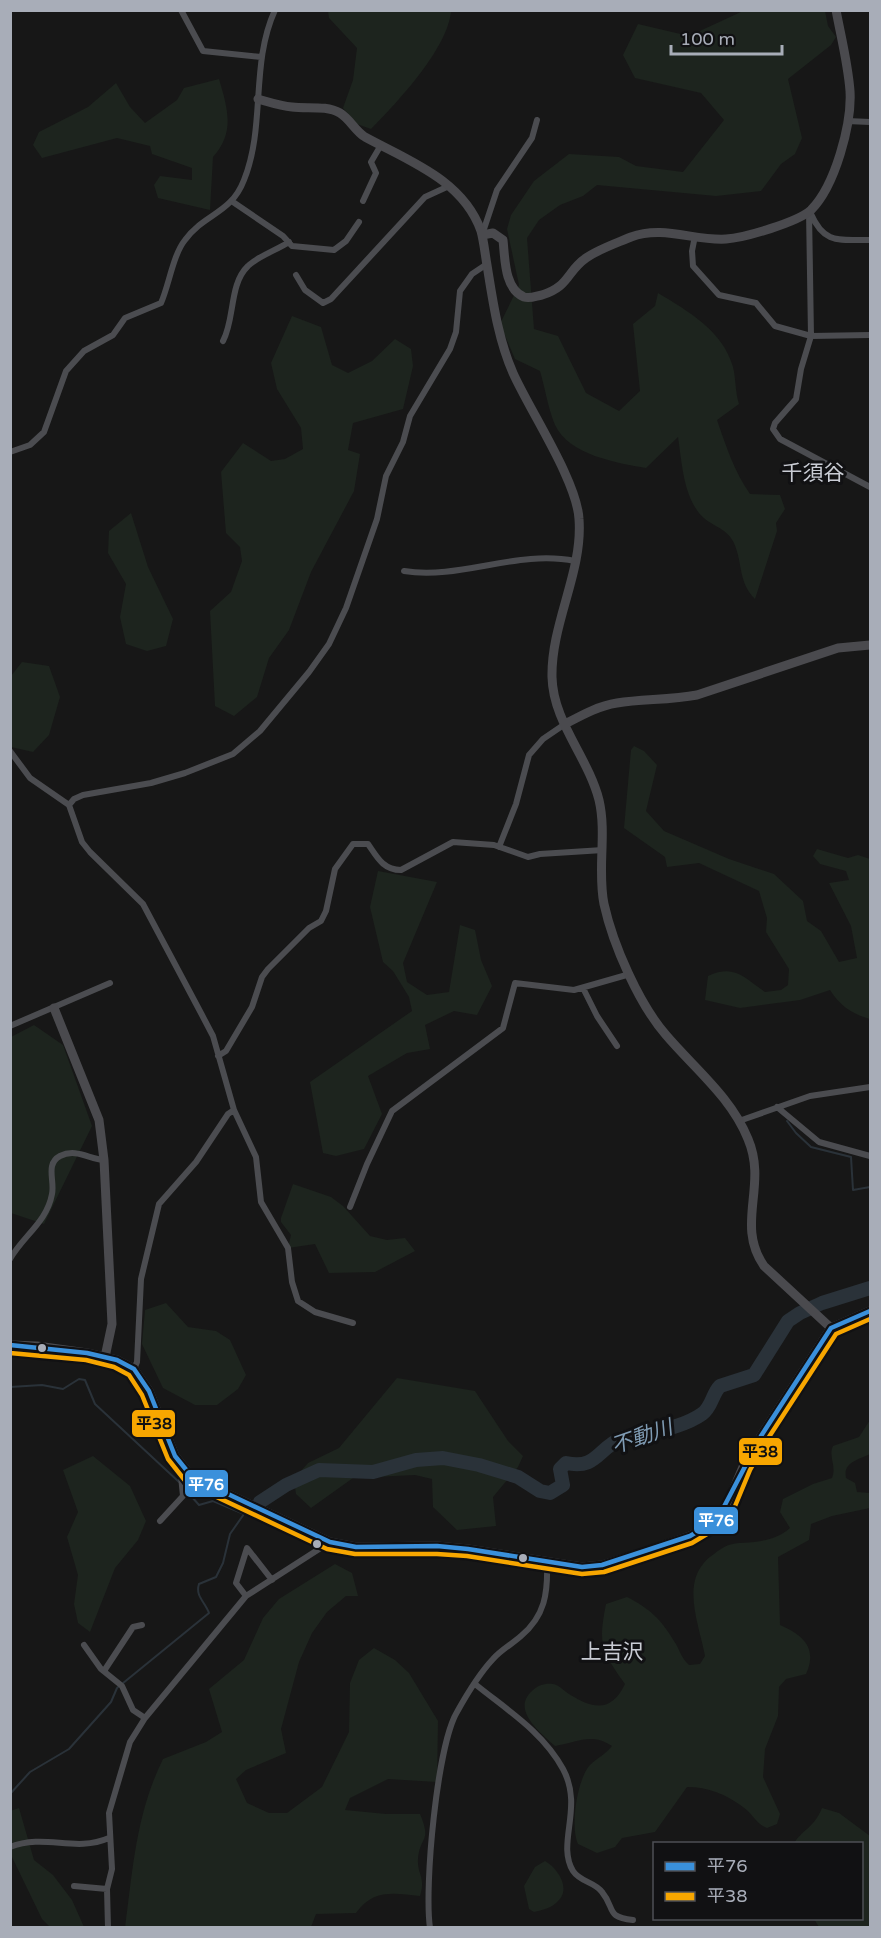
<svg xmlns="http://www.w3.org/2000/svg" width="881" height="1938" viewBox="0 0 881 1938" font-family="'Varela Round','Noto Sans JP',sans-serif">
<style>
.green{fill:#1d241e}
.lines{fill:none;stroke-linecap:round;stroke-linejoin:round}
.stream{stroke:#2a3239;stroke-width:2}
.river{stroke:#2a3239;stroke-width:14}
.street{stroke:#4b4c50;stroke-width:6}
.secondary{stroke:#4a4a4e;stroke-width:9}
.bus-1-casing{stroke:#111113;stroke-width:9}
.bus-2-casing{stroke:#111113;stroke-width:9}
.bus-1{stroke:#3a90db;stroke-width:4.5}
.bus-2{stroke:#f7a600;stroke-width:4.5}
.bus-dot{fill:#a8adb8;stroke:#111113;stroke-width:2}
.labels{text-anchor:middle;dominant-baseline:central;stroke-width:6;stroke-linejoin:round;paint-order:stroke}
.neighbourhood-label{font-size:21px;fill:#c9ccd4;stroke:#111113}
.water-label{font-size:21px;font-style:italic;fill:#7f9bb3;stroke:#111113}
.line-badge{stroke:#111113;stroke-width:2}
.badge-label{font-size:16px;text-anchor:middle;font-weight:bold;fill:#fff}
.pale-badge-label{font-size:16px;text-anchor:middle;font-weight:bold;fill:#111}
</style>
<rect width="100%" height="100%" fill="#171717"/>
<!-- green -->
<path class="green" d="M328,11H451C448,48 398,102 371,129L357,124L343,108L353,80L357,48L329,18Z
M743,11H825L828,26L836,37L831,45L788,79L802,138L795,154L781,164L761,191L716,196L597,185L583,196L560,205L539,220L527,238L534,329L558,336L586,393L619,411L640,391L633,324L655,306L658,293C688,311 723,331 733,367C736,379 735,391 739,404L717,420C726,446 734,471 750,494L780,495L785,509L776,523L777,531L755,599C738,582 743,564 734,543C727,527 709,526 699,513C683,492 682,463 678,437L646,468C617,463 569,455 555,425C548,408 545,388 540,371L515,359L500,324L519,285L507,229L511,215L534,181L569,154L619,157L636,166L683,172L724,120L701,93L635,78L623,55L638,24L689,36Z
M219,79C228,109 235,133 213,157L210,210L158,198L154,185L160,176L192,180V168L152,154L150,146L117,138L42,158L33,145L39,132L88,107L116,83L130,107L145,123L177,100L184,88Z
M292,316L321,327L332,365L348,373L372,361L395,339L411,349L413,366L403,409L353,423L348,450L360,454L354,491L311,572L289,630L269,658L257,697L234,716L215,706L210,611L231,592L242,561L240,547L226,533L221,472L243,443L271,461L285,459L303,449L301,428L277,389L271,363Z
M131,513L148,567L173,619L166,646L147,651L126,644L120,617L126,584L108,553L109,531Z
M22,662L49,666L60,697L49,735L33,752L11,747V676Z
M634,746L644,751L657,765L646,811L664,831L729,859L774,874L803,901L807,921L821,931L839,962L857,958L851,926L829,883L849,880L846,871L820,864L813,856L817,849L848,858L858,855L870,859V1019C852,1014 840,1006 830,990L800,1000L740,1008L705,1000L708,976C735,964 743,977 765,992L781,990L788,985L789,969L766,932L767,918L759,891L699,863L667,867L665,857L624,828L631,750Z
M378,871L437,882L403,963L407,982L427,995L449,992L460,925L475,930L481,960L492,986L477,1015L454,1011L425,1025L430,1049L407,1053L368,1076L382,1114L364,1149L336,1156L323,1153L310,1082L412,1011L409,997L393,971L383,962L370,907Z
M34,1025L63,1045L92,1126L44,1224L11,1213V1037Z
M293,1184L331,1197L343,1206L370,1236L387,1240L405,1238L415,1251L375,1272L329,1273L315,1244L288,1248L291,1235L281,1222V1218Z
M166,1303L188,1327L216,1331L230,1340L246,1375L238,1389L217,1405H195L163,1388L142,1344L145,1310Z
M397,1378L475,1391L508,1441L523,1456L518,1467L493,1497L496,1526L457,1530L433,1507L432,1479L415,1475L353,1478L311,1508L296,1494L294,1479L308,1463L339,1448Z
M870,1420V1454C858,1460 843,1462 846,1478L855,1483L857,1492L870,1493V1508L832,1516L811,1524L809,1540L778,1557L780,1625C803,1635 818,1648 806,1674L786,1679L779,1687L778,1716L765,1749L763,1777L780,1814L777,1824L767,1828C756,1824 753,1814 743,1807C726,1794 708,1787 687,1787L655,1832L622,1838L615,1847L597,1853L578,1844C570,1827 577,1779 590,1765C597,1758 606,1754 612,1746C591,1732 576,1743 555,1746C540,1732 511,1710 532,1691C538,1685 545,1683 553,1684C559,1685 564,1691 569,1694C593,1709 611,1713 625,1684C601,1650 598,1645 606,1604L627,1597C649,1608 661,1619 674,1641C680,1650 681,1658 689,1665L700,1664L705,1656C699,1623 678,1578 714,1554C723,1547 728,1544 739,1543C758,1542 775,1541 790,1528L780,1512L783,1499L813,1484L832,1478C837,1466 828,1457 833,1446L859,1437Z
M93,1456L130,1486L146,1521L138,1540L115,1568L90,1632L78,1623L74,1604L78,1575L67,1537L78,1512L63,1470Z
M335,1564L352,1573L358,1596H346L327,1612L312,1633L299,1662L281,1729L286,1753L246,1770L236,1779L247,1803L269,1813H287L322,1787L349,1732L350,1683L359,1660L374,1648L395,1660L409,1673L438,1721L437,1782L388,1779L350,1798L345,1810L386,1814H420C432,1843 420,1835 418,1859C417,1875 426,1876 420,1896C393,1893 373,1889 356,1913L316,1914L311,1927L125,1928C133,1868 136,1814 163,1759L206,1742L222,1732L209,1689L244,1660L263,1618L279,1599Z
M19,1808L34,1860L53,1875L72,1900L84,1927H50L42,1919L11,1855L10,1811Z
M822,1808L839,1813L870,1836V1927H819L814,1919L862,1918V1844L794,1843C805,1827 813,1829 822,1808Z
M545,1861C558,1868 572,1890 557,1902C552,1908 542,1910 534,1912L529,1909L524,1886L535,1867Z"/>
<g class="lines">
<!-- stream -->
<path class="stream" d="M787,1121L796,1133L811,1147L851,1157L853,1190L870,1187
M10,1387L42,1385L63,1389L79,1379L85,1380L95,1404L179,1482
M10,1794L30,1772L69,1749L111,1702L117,1688L209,1613C205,1602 195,1596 199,1584L216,1577L223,1563L230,1534L244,1514L213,1501L199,1505L184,1488"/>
<!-- river -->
<path class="river" d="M260,1502L286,1485L319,1470L373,1472L416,1460L443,1458L479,1465L518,1477L540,1491L550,1493L563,1485L560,1469L566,1463C597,1470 598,1448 622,1438C631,1434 640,1435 650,1433C667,1429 688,1424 702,1414C712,1407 712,1394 720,1386L754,1375L788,1321L800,1313L822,1303L870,1288"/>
<!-- street -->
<path class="street" d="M181,10L203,51L261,57
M847,121L870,122
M363,201L376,173L371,162L381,145
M233,202L283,236L292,246L334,250L346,241L359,222
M809,211L811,336L801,369L796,399L775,423L773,429L780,439L870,487
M811,214C825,246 841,239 870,240
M482,235L497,190L532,138L537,120
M695,236L692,251L693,266L719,295L756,303L775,326L811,336L870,335
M296,275L305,290L323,303L331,299L425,197L449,186
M223,341C235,319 229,284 248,266C258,256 277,250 289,242
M10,452L30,445L44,432L66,371L84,351L113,335L125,318L161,303C169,285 173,255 185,240C205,213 231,214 244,180C266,125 250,65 275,10
M404,571C461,580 518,549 575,561
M10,751L30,778L69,805L82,842L90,852L143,904L202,1015L213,1036L234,1110L256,1157L261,1202L288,1248L292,1282L298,1301L315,1312L353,1323
M69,805L74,799L83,795L151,783L185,773L233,754L260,731L309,672L329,644L346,608L377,519L386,476L403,442L410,416L450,349L456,332L460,291L472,274L487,264
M499,847L516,804L529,755L543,739L565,724
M583,988L597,1016L617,1046
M10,1026L110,983
M218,1056L226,1051L252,1007L262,977L268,969L309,928L321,921L326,911L335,869L353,844H368C377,857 383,870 401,870L453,842L494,845L528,857L540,854L603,850
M777,1107L819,1142L870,1156
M739,1121L810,1096L870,1087
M350,1207L367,1164L392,1111L503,1028L515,983L574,990L630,974
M10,1259C23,1236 47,1222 52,1194C55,1181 45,1164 60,1156C76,1148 89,1159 104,1160
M134,1369L137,1362L141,1279L159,1204L196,1162L228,1114L234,1110
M160,1521L183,1496L181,1476L185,1470
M246,1596L236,1583L247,1548L272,1580
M84,1645L101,1669L122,1686L133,1710L145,1718
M104,1671L133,1627L142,1625
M475,1684C507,1710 543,1732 563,1769C584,1808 556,1843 573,1871C580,1882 595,1882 602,1892C616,1909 605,1917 633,1920
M10,1847C46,1833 74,1853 109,1838
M74,1886L107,1889
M108,1928L107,1889L112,1869L109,1813L130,1742L145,1718L246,1596L330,1542
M430,1928C424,1887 437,1746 457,1712C467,1694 479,1674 493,1659C501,1650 512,1644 521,1636C545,1616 548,1593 547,1563"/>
<!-- secondary -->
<path class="secondary" d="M258,99C269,102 280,106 292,107C307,109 326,105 340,113C350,119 355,131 365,137C409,161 463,180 481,231C484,242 485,254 487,265C493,302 498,339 513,373C530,411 577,481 579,519C583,572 551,623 552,677C553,722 588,757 599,800C607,834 597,870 604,904C613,945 639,1004 666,1035C695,1069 731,1097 748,1139C768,1186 735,1224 764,1266L831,1328
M482,235L493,233L503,240C505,257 504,289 524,297C530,299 536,296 542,295C570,286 566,272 586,258C599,249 617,243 631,237C663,225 694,241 726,239C744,238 798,222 811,210C835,186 852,124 850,91C848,64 841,37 836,10
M565,724C582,715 598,706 617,703C643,699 670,700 697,695L838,648L870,645
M54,1008L99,1120L104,1160L112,1324L105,1357
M10,1345L37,1346L87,1353L117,1360L134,1369L149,1391L175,1456L192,1477L330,1542L356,1547L437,1546L468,1549L582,1567L602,1565L644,1552L690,1536L717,1520L726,1507L743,1467L761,1436L831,1328L870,1311"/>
<defs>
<path id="bus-1" d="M10,1345L87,1353L117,1360L134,1369L149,1391L175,1456L192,1477L330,1542L356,1547L437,1546L468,1549L582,1567L602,1565L690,1536L717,1520L761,1436L831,1328L870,1311"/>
<path id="bus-2" d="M10,1353L86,1360L114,1367L129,1375L142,1395L168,1459L187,1483L327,1549L355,1554H437L467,1556L582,1574L604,1572L692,1543L722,1525L733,1511L750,1470L767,1440L836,1334L870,1319"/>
</defs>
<!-- bus-1 casing -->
<use href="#bus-1" class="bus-1-casing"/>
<!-- bus-2 casing -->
<use href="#bus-2" class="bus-2-casing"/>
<!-- bus-1 -->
<use href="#bus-1" class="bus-1"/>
<!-- bus-2 -->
<use href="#bus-2" class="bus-2"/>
</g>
<!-- markers -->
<g class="bus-dot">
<circle cx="42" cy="1348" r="5"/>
<circle cx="317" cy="1544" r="5"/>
<circle cx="523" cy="1558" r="5"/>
</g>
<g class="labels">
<!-- neighbourhood labels -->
<g class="neighbourhood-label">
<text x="813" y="473">千須谷</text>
<text x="612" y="1652">上吉沢</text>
</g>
<!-- water labels -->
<g class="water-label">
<text transform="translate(642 1437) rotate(-19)">不動川</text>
</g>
</g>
<g class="line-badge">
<rect x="131" y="1409" width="45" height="29" rx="6" fill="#f7a600"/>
<rect x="738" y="1437" width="45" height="29" rx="6" fill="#f7a600"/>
<rect x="184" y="1469" width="45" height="29" rx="6" fill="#3a90db"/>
<rect x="693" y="1506" width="46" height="29" rx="6" fill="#3a90db"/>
</g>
<g class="badge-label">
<text x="206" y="1490">平76</text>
<text x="716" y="1526">平76</text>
</g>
<g class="pale-badge-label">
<text x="154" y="1429">平38</text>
<text x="760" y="1457">平38</text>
</g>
<!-- border -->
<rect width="881" height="1938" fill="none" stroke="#a8adb8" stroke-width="24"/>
<!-- legend -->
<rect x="653" y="1842" width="210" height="78" fill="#111113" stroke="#4d4f55" stroke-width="1.5"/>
<rect x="665" y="1862" width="30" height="9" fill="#3a90db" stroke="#4d4f55" stroke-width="1.5"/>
<text x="707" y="1872" font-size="18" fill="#a8adb8">平76</text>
<rect x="665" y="1892" width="30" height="9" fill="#f7a600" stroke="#4d4f55" stroke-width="1.5"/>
<text x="707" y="1902" font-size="18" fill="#a8adb8">平38</text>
<!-- scale -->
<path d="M671 45v9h111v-9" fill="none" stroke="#a8adb8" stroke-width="3"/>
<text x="680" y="45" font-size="18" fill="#a8adb8" stroke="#111113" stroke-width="4.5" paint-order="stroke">100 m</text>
</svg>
